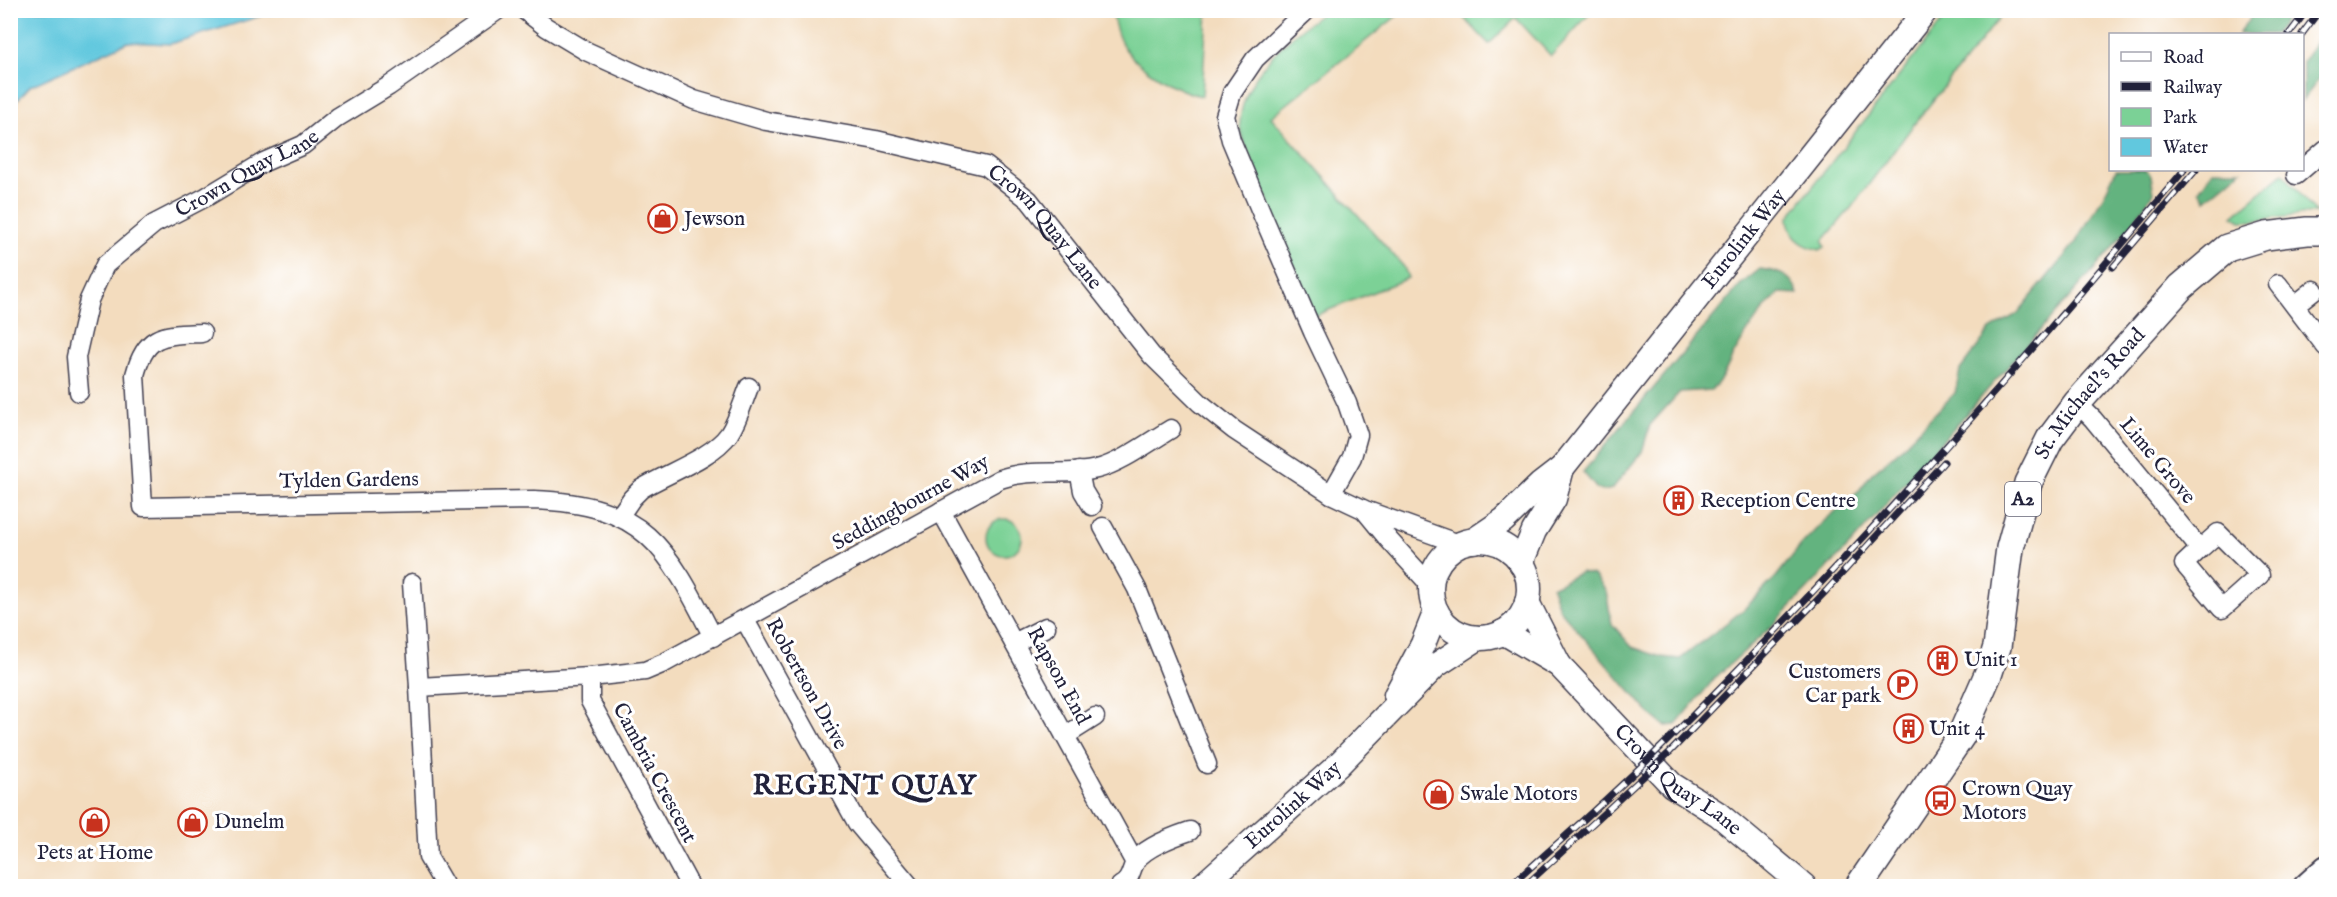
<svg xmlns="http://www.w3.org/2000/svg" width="2337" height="897" viewBox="0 0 2337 897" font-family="'IM FELL English',serif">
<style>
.green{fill:#7bd196;stroke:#4e7a68;stroke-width:1.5}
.forest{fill:#64b37f;stroke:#436a5d;stroke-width:1.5}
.water{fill:#61c8de;stroke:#42758c;stroke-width:1.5}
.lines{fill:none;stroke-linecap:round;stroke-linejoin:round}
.minor-casing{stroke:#413e4f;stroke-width:21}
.tertiary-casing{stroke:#413e4f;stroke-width:26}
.secondary-casing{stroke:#413e4f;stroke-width:27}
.primary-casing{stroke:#413e4f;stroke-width:30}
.minor{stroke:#fff;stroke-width:18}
.tertiary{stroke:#fff;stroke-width:22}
.secondary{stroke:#fff;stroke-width:24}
.primary{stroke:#fff;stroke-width:27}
.rail-casing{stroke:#22223b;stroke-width:7}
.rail{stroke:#fff;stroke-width:4.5;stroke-dasharray:14;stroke-linecap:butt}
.labels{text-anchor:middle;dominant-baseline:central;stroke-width:6;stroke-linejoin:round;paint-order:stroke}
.shield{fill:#fff;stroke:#646476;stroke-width:1.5}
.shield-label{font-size:20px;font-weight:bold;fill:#22223b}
.street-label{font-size:21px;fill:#22223b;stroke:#fff}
.poi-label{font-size:21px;fill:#22223b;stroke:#fff;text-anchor:start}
.district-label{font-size:27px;font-weight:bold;letter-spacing:1.5px;fill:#22223b;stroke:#fff}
</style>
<rect width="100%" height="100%" fill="#fff"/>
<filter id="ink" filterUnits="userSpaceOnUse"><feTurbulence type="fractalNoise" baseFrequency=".0167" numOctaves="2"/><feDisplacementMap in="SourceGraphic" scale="12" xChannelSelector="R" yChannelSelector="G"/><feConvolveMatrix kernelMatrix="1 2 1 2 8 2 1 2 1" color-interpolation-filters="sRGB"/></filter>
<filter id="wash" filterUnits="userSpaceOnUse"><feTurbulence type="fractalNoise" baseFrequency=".008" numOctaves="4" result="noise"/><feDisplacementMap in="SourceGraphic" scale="24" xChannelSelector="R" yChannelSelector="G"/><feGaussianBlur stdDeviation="1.35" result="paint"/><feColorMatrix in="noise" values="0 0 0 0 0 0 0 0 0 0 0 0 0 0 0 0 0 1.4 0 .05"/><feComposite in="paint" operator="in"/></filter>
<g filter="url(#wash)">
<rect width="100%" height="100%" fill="#f3dcbe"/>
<!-- green -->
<path class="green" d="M1112,11H1207L1202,96C1179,92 1141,70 1126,50C1118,40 1114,23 1112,11Z
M1325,11H1403L1271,117L1404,267L1408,278L1314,316L1247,149C1244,141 1239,130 1240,122C1243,74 1289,37 1325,11Z
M1457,11H1592L1551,56L1516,18L1489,44Z
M1950,11H2005L1915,123L1851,208L1823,241L1825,247L1820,250C1801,246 1789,237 1788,218Z
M2283,173L2316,213L2253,221H2241L2233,216Z
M986 537a18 18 0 1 1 36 0a18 18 0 1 1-36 0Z"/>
<!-- forest -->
<path class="forest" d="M2256,10H2292V11L2275,34H2238Z
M2326,26V70L2303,100V61Z
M2116,170H2147L2151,176L2154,192L2132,224L2098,265L1851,544L1770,628L1715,678L1676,725L1665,726L1649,713L1559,609L1552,587L1581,572L1594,575L1606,591L1612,624L1632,647L1661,657L1680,659L1743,610L1776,577L1801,545L1823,522L1858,492L1872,473L1895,454L1955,393L1960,370L1990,330L2017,314L2076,242L2103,197Z
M2213,170H2241L2205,200L2199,190Z
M1760,269C1777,271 1793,275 1798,294L1780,293C1761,309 1746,333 1734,354C1725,370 1725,377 1711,390L1680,392L1650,425L1642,452L1612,489L1603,491L1597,489L1583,472L1740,285Z"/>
<!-- water -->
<path class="water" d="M11,10H289V11L264,15L170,44L128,42L30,86L11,107Z"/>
</g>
<g filter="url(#ink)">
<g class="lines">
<defs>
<g id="minor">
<path id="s1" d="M524,10L546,27L586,51L694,100L766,121L876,140L986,166L1029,200L1152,356L1200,403L1234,430L1331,494L1365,510L1459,544"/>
<path d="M1307,10L1255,59L1232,93L1225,116L1231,140L1262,214L1313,332L1347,403L1358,435L1352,457L1331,494"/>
<path d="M2296,175L2326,149"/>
<path d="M2278,284L2326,347"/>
<path d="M2295,305L2314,290"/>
<path d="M202,333C163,335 146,333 135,375L143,507L534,500C644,504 667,546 713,637"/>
<path id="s2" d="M79,392L76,357L89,300L105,265L154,224L206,197L264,162L303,145L338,117L389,86L498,10"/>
<path d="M2077,403L2093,419L2200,549L2184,564L2222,609L2260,575L2218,533L2200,549"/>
<path d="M1079,471L1083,491L1092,506"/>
<path d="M941,511L1135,863"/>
<path d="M1366,512L1389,540L1431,586"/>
<path d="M619,517L632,498L641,489C667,473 712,458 729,434C738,420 743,402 749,387"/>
<path d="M1103,527L1137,589L1207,764"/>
<path d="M412,583L419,687"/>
<path d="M745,620L857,823L910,886"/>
<path d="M1014,643L1046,627"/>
<path d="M590,677L645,671L664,663L1000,479C1035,467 1063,477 1097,469C1121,463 1149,442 1171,429"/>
<path d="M1065,736L1095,717"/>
<path d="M445,886L428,857L419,687L590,677V701L690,886"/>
<path d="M1120,886C1131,880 1130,872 1135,862C1143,848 1175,836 1190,831"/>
</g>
<path id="tertiary" d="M2305,886L2326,867"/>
<g id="secondary">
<circle cx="1480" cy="589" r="49"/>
<path id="s3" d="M1473,541L1504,520L1540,485L1562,468L1926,10"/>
<path d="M1521,563L1534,531L1554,499L1562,468"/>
<path d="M1527,602L1559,665"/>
<path id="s4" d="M1503,632L1559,665L1672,785L1718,814L1804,886"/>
<path d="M1396,695L1423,644L1436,611"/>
<path id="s5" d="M1202,886L1337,766L1435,666L1478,638"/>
</g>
<g id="primary">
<path id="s6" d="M1859,886L1961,736L1989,672L1997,647L2010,548L2028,483L2050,439L2077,403L2181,287L2227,248L2266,236L2307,231H2326"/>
</g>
</defs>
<!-- minor casing -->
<use href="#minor" class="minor-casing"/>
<!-- tertiary casing -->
<use href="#tertiary" class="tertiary-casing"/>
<!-- secondary casing -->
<use href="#secondary" class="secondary-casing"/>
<!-- primary casing -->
<use href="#primary" class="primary-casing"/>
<!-- minor -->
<use href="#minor" class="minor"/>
<!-- tertiary -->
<use href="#tertiary" class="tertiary"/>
<!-- secondary -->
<use href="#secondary" class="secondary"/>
<!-- primary -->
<use href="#primary" class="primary"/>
<defs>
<path id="rail" d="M2289,34L2307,10
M2302,34L2320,10
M2113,267L2196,170
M1510,886C1561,840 1614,794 1663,745C1847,563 2019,369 2184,170
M1525,886L1670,752L1826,591L1944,462"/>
</defs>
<!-- rail casing -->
<use href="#rail" class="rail-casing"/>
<!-- rail -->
<use href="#rail" class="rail"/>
</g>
</g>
<!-- icons -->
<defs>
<symbol id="shop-ring" viewBox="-11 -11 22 22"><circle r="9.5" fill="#fff" stroke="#c8321e" stroke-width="1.5"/><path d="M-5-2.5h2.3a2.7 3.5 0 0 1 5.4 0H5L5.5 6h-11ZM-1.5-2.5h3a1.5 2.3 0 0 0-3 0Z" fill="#c8321e"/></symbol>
<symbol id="building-ring" viewBox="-11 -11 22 22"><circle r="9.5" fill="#fff" stroke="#c8321e" stroke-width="1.5"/><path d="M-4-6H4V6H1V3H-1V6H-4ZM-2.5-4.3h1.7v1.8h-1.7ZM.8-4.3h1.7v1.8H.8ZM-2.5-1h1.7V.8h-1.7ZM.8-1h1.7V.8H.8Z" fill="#c8321e"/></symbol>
<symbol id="parking-ring" viewBox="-11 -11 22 22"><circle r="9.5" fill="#fff" stroke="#c8321e" stroke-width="1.5"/><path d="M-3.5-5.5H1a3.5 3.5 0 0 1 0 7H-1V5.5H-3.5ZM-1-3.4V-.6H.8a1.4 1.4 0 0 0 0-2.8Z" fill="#c8321e"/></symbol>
<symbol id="bus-ring" viewBox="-11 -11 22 22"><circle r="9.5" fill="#fff" stroke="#c8321e" stroke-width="1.5"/><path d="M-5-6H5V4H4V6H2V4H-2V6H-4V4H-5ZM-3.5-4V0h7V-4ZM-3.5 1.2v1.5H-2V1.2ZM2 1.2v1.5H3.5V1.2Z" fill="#c8321e"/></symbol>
</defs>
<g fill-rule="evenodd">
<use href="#shop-ring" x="646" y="202" width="33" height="33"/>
<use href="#building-ring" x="1662" y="484" width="33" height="33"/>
<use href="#building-ring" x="1926" y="644" width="33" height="33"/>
<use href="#parking-ring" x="1886" y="668" width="33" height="33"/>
<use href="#building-ring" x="1892" y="712" width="33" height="33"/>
<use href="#shop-ring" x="1422" y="778" width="33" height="33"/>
<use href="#bus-ring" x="1924" y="784" width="33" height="33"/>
<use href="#shop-ring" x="78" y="806" width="33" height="33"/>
<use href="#shop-ring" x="176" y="806" width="33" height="33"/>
</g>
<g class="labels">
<!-- shield labels -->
<rect class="shield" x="2005" y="482" width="36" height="34" rx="4.5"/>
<g class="shield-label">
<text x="2023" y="499">A2</text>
</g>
<!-- street labels -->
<g class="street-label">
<text stroke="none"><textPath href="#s2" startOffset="302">Crown Quay Lane</textPath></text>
<text stroke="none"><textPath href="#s1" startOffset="578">Crown Quay Lane</textPath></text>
<text stroke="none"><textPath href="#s3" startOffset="408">Eurolink Way</textPath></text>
<text stroke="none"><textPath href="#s6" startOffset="554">St. Michael's Road</textPath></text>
<text transform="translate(2157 461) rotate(50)">Lime Grove</text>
<text transform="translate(349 481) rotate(-1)">Tylden Gardens</text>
<text transform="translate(911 503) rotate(-29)">Seddingbourne Way</text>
<text transform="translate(1058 676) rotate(61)">Rapson End</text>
<text transform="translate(806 684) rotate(61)">Robertson Drive</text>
<text transform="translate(654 773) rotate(62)">Cambria Crescent</text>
<text stroke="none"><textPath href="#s4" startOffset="231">Crown Quay Lane</textPath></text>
<text stroke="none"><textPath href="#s5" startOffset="122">Eurolink Way</textPath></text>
</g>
<!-- poi labels -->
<g class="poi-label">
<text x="684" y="219">Jewson</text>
<text x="1700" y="501">Reception Centre</text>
<text x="1964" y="660">Unit 1</text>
<text x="1881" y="672" text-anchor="end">Customers<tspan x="1881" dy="24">Car park</tspan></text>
<text x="1929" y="729">Unit 4</text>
<text x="1962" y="789">Crown Quay<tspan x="1962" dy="24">Motors</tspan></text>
<text x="1460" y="794">Swale Motors</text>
<text x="214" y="822">Dunelm</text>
<text x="95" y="853" text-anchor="middle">Pets at Home</text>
</g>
<!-- district labels -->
<g class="district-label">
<text x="865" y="787">REGENT QUAY</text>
</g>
</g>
<!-- margin -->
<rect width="2337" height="897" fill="none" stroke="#fff" stroke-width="36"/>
<!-- legend -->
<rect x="2109" y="33" width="195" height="138" fill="#ffffff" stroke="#a7a7b1" stroke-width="1.5"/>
<rect x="2121" y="52" width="30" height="9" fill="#ffffff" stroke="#a7a7b1" stroke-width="1.5"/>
<text x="2163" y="63" font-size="18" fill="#22223b">Road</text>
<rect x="2121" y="82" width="30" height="9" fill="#22223b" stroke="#a7a7b1" stroke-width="1.5"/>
<text x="2163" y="93" font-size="18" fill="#22223b">Railway</text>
<rect x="2121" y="108" width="30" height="18" fill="#7bd196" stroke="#a7a7b1" stroke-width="1.5"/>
<text x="2163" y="123" font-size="18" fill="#22223b">Park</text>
<rect x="2121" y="138" width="30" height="18" fill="#61c8de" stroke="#a7a7b1" stroke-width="1.5"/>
<text x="2163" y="153" font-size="18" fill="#22223b">Water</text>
</svg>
